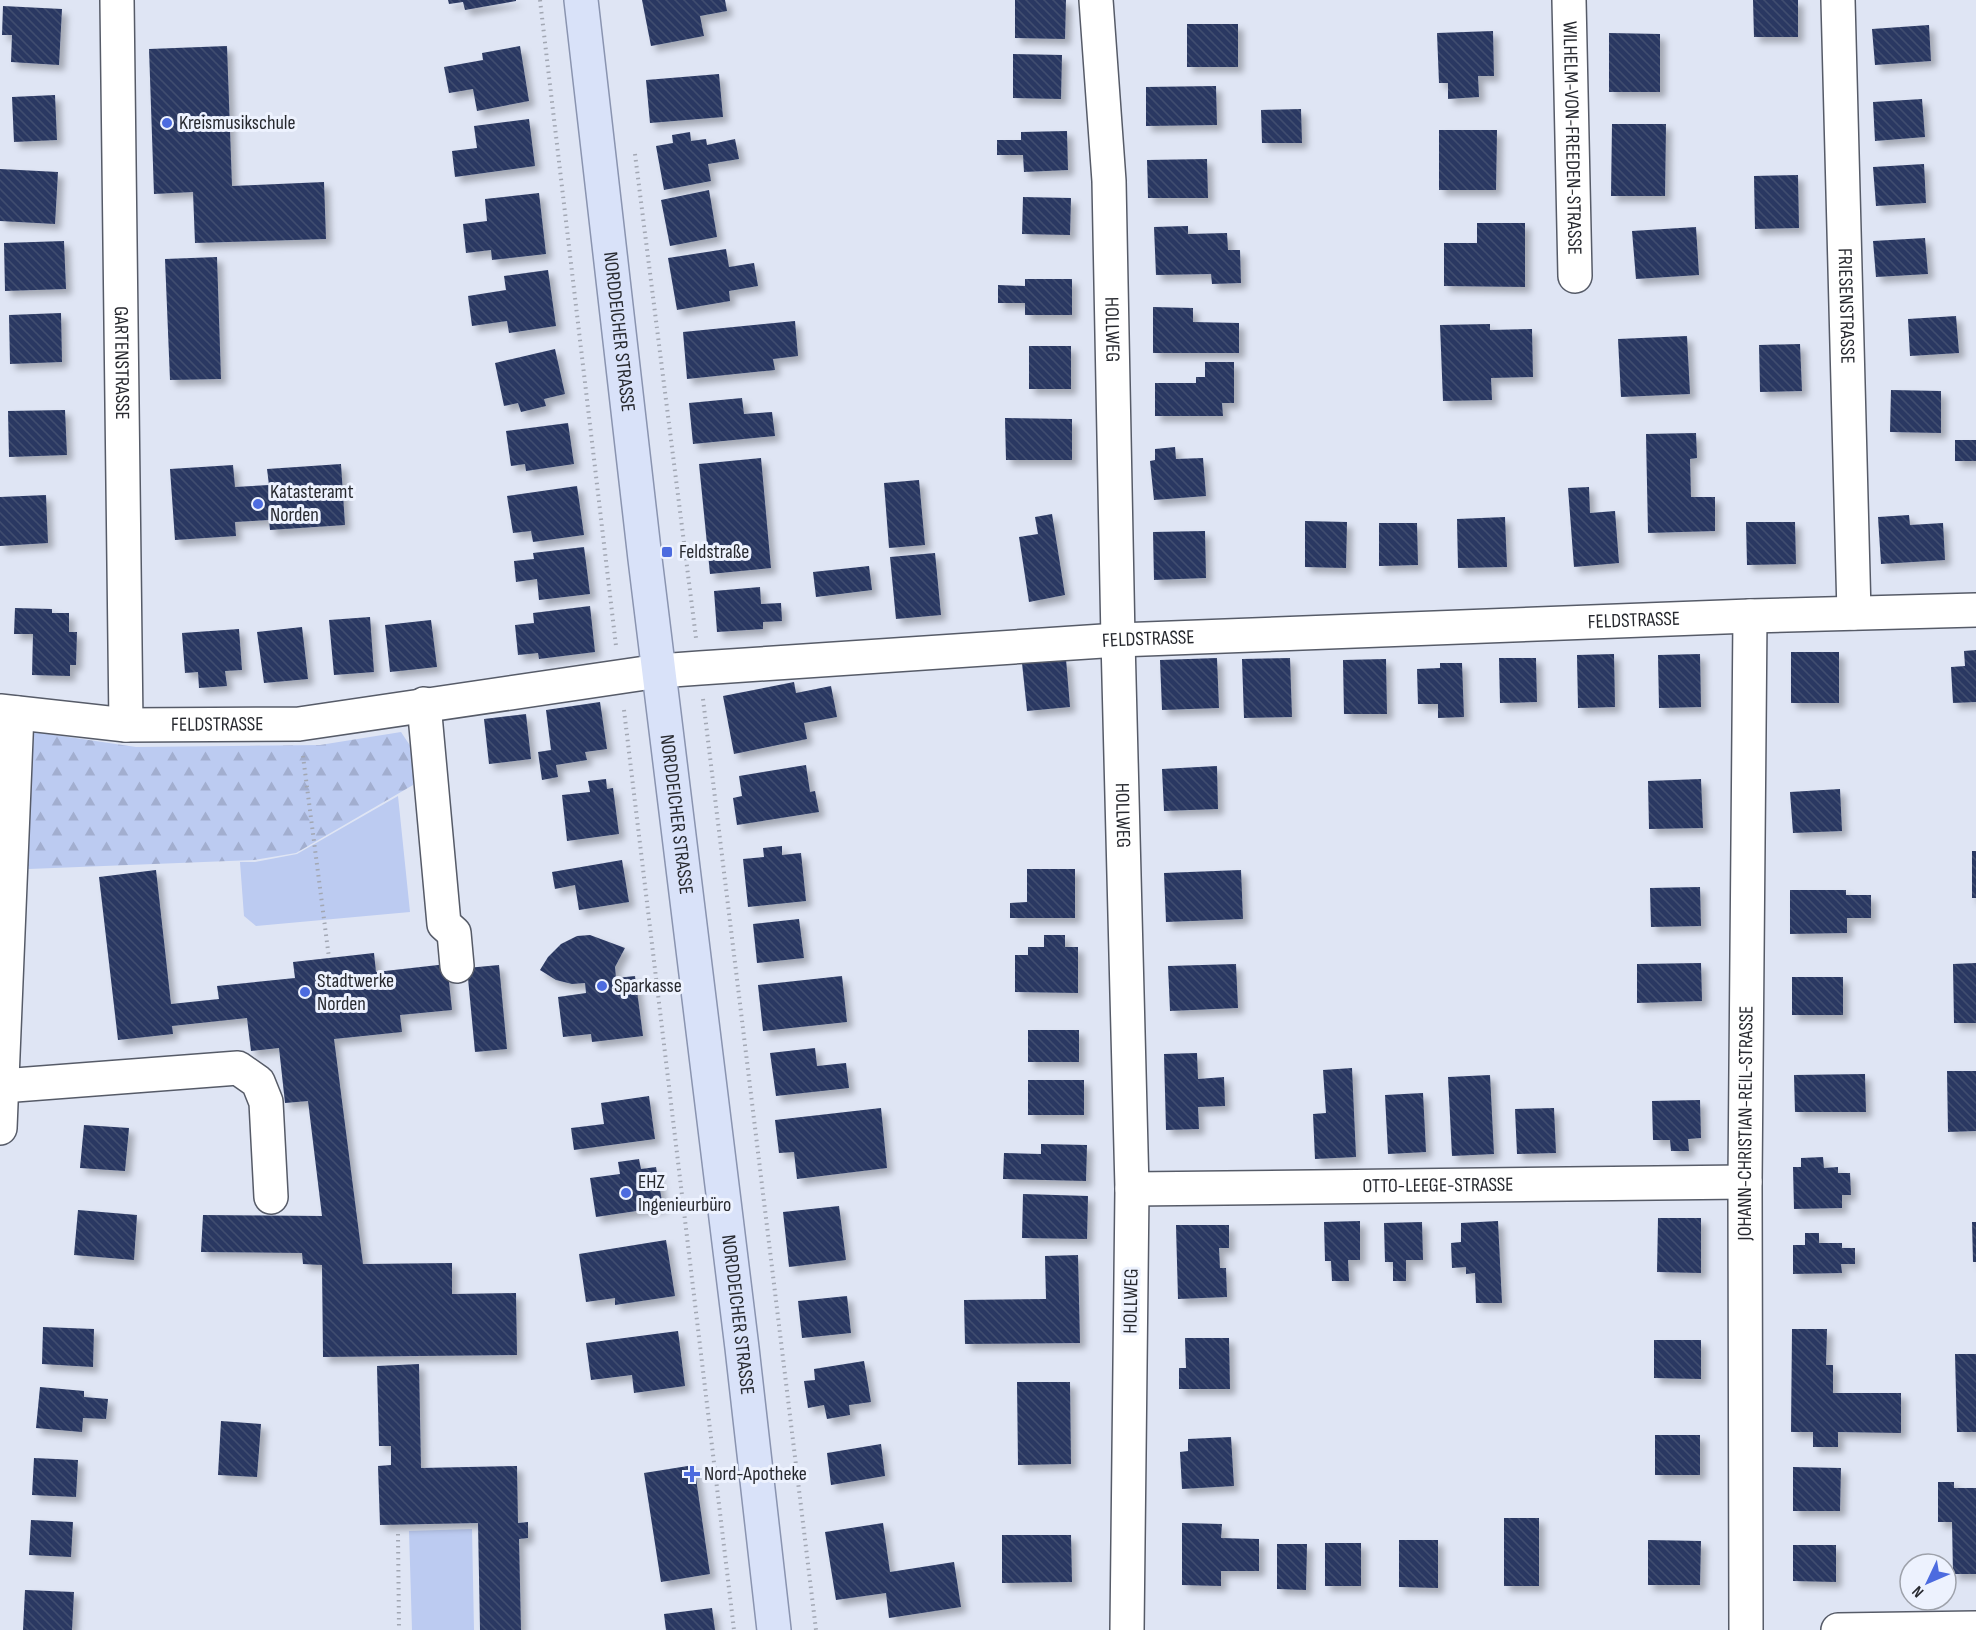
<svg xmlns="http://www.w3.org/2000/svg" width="1976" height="1630" viewBox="0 0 1976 1630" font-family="'Sofia Sans Condensed',sans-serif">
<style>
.green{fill:#bccbf1}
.forest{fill:url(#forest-firs)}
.building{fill:url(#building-back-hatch);filter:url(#shadow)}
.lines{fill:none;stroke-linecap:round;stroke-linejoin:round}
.minor-casing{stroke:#565b68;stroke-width:36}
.major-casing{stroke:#8a94b0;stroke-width:36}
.path{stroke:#a2a7b3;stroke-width:4;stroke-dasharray:1.5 4.5;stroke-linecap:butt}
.minor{stroke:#fff;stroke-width:33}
.major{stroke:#d9e2f9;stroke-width:33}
.poi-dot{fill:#4c6bdf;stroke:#edf2fe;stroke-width:2}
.labels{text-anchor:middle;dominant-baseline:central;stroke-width:6;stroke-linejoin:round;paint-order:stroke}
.poi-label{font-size:20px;fill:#27292f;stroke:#edf2fe;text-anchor:start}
.street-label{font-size:20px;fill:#27292f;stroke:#edf2fe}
</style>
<defs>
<pattern id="forest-firs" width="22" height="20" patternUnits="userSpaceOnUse" patternTransform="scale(1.5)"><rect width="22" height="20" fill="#bccbf1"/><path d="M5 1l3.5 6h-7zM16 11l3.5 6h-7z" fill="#a2aecf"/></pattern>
<pattern id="building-back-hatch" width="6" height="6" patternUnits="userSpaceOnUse" patternTransform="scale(1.5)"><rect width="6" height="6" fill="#2b3962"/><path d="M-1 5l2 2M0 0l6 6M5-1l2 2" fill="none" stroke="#414d70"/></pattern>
<filter id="shadow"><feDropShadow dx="5.5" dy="5.5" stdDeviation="3" flood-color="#0004"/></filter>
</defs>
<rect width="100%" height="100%" fill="#dfe5f4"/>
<!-- green -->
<path class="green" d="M398,796L410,912L256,926L244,916L240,862H255L297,854Z
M472,1529L474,1630H412L409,1531Z"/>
<!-- forest -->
<path class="forest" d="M28,731L136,747L320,745L401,732L415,753L413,785L296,853L254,860L4,870Z"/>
<!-- building -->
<path class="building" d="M448,0H516V1L465,10L463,2L449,4Z
M642,0H725L727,11L700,16L704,36L651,46Z
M1015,0H1066L1065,39L1015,38Z
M1753,0H1798V37H1754Z
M3,6L62,9L59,65L11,62L12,35H2Z
M1187,24H1238V67H1187Z
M1929,25L1931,61L1875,65L1872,29Z
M1493,31L1494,76H1478L1479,97L1448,99V83H1439L1437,33Z
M1609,33L1660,34V92H1609Z
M227,46L232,186L324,182L326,239L195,243L193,192L154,194L149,49Z
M520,46L529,101L477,111L473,89L449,93L444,67L483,60L482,53Z
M1013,54L1062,55L1061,99L1013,98Z
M719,74L723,117L650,123L646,80Z
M1216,86L1217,125L1146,126V87Z
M55,95L57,140L14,142L12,97Z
M1922,99L1925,137L1875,141L1873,102Z
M1301,109L1302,143H1262L1261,110Z
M529,119L535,166L455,177L452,151L477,148L474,126Z
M1612,124H1666L1665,196H1611Z
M1439,130H1497L1496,190H1439Z
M1067,131L1068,170L1024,172L1023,155H997V140H1021V132Z
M690,132L691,141L706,139L707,145L735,139L739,159L708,164L711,181L664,190L656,146L673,143L672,135Z
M1207,159L1208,198H1148L1147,160Z
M1924,164L1926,203L1876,206L1873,167Z
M0,169L58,172L55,224L0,221Z
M1798,175L1799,228L1755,229L1754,176Z
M709,190L717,237L670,246L661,200Z
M539,193L546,254L492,260L491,250L466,253L463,224L487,221L485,199Z
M1023,197L1071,198L1070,235L1022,234Z
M1477,223H1525V287L1444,286V243H1477Z
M1188,226V234L1227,233L1228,250H1240L1241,283L1212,284L1211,274L1156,275L1154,227Z
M1696,227L1699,275L1636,279L1632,231Z
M1925,238L1928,274L1876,277L1873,241Z
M64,241L66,289L5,291L4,243Z
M726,249L729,267L754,263L758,286L729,291L730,301L677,310L668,258Z
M217,257L221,379L170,380L165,259Z
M548,270L556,326L509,333L507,321L472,326L468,296L506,290L504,276Z
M1025,279H1072V315H1025V303H998V285L1025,286Z
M1153,307L1193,308V322L1239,323V353H1153Z
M61,313L62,362L10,364L9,315Z
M1956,316L1959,353L1910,356L1908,319Z
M795,321L798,356L773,359L775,370L687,379L683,332Z
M1490,324V330L1532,329L1533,377L1491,378L1492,400L1443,401L1440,325Z
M1687,336L1690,394L1621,397L1618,339Z
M1800,344L1802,391L1760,392L1759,345Z
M1029,346H1071V389H1029Z
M555,349L565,394L544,399L546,406L521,412L518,403L504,406L495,363Z
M1205,362H1234V403H1222L1223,416H1155V383H1196V377H1205Z
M1891,390L1941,391V433L1890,432Z
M742,398L744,414L772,412L775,436L693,444L689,403Z
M65,410L67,455L9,457L8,411Z
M1005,418L1072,419V460H1006Z
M568,423L574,464L526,471L525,464L511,466L506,431Z
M1696,433L1697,458L1690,459L1691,497H1715V531L1648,533L1646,434Z
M1955,440H1976V461H1955Z
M1175,447L1176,459L1203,458L1206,496L1154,500L1150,461L1155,460V449Z
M761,458L771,568L710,574L699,464Z
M341,464L345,525L270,530L269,520L235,522L236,536L175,540L170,469L233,465L235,487L269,485L267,469Z
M919,480L925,545L889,548L884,483Z
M577,486L584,535L533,542L531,531L513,533L507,496Z
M1589,487L1590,513L1615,511L1619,563L1574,567L1568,488Z
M46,495L48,543L0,546V497Z
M1052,514L1065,595L1029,602L1019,537L1038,534L1035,517Z
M1909,515L1910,525L1943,523L1945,560L1881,564L1878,517Z
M1505,517L1507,567L1458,568L1457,519Z
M1305,521L1347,522L1346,568L1305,567Z
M1746,522H1795L1796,564L1747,565Z
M1379,523H1417L1418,565L1379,566Z
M1205,531L1206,578L1154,580L1153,532Z
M584,547L590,594L539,600L537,579L516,582L514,561L534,559L533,553Z
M935,553L941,615L896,619L890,557Z
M869,566L872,590L816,597L813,572Z
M760,587L761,604L781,603L782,621L763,622V629L717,632L714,591Z
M590,606L595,652L539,659L538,653L518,655L515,625L534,623L533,613Z
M15,608L52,609V613H69V632H77L76,665H70V676L32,675L33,634H14Z
M370,617L374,672L334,675L329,620Z
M431,620L437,667L390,672L385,625Z
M302,627L308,679L264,683L257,632Z
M239,629L242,670L225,671L227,686L199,688L198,672L185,673L182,633Z
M1976,650V702L1953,703L1951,667L1965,666L1964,651Z
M1791,652H1839V703H1791Z
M1614,654L1615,707L1578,708L1577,655Z
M1700,654L1701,707L1659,708L1658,655Z
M1217,658L1219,708L1162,710L1160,660Z
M1290,658L1292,717L1244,718L1242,659Z
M1499,658H1536L1537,702L1500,703Z
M1066,659L1070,707L1027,711L1022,663Z
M1386,659L1387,714H1344L1343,660Z
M1440,663H1462L1464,717L1438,718V704H1418L1417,669L1440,668Z
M794,682L796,693L831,686L837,717L804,723L807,739L734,754L723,696Z
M600,702L607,749L585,752L587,760L556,765L558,777L542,780L538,752L551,750L546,710Z
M526,714L531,759L489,764L484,719Z
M806,765L810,792L815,791L819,812L737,825L733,798L742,796L739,776Z
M1217,766L1218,809L1164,811L1162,769Z
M606,779L607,789L613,788L619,834L567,841L562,795L590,792L588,781Z
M1701,779L1703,828L1649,829L1648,781Z
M1840,789L1842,831L1793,833L1790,792Z
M782,846V855L801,853L806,901L748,907L743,859L764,857L763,848Z
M1972,851H1976V898H1972Z
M622,860L629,902L579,910L575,885L555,889L552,872Z
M1027,869H1075V918H1010V903L1027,902Z
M156,870L171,1004L219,999L217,986L295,978L293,962L374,953L376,972L447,964L452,1010L400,1015L402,1032L334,1039L363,1264L452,1263V1294L516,1293L517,1355L323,1357L322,1265L303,1264L302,1253L201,1252L203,1215L322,1216L308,1101L285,1103L279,1048L251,1051L247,1018L172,1026L173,1034L118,1040L99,877Z
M1241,870L1243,919L1166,922L1164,873Z
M1700,887L1701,926L1651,927L1650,888Z
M1790,890H1846V895H1871V918H1847V933L1790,934Z
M799,919L804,958L757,963L753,924Z
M590,935L625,948L615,967L616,978L635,976L643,1036L592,1042L591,1034L563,1037L558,997L586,993L585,983L572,984L556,980L540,970L548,957L561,944L577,936Z
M1044,935H1065V947H1078V993L1015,992V955H1028V947H1044Z
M1701,963L1702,1001L1637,1003V964Z
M1976,963V1023H1954L1953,964Z
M1236,964L1238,1008L1170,1011L1168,966Z
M499,965L507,1049L475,1052L467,968Z
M842,976L847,1022L763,1031L758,985Z
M1792,977H1843V1015H1792Z
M1028,1030H1079V1062H1028Z
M815,1048L817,1066L846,1063L849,1088L776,1096L770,1053Z
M1197,1053L1198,1079L1224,1077L1225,1106L1198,1107L1199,1129L1166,1130L1164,1054Z
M1352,1068L1356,1157L1315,1159L1313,1114L1326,1113L1323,1070Z
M1947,1071H1976V1131L1948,1132Z
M1865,1074L1866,1112H1795L1794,1075Z
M1490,1075L1494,1154L1452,1156L1448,1077Z
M1028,1080H1084V1115H1028Z
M1423,1093L1426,1152L1388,1154L1385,1095Z
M649,1096L655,1139L574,1150L571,1128L604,1124L601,1103Z
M1700,1100L1701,1138L1688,1139L1689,1151H1671L1670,1140H1653L1652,1101Z
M881,1108L887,1168L797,1179L794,1152L779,1153L775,1120Z
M1554,1108L1556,1153L1517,1154L1515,1109Z
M84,1125L129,1128L125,1171L80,1168Z
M1041,1144L1087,1145L1086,1181L1003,1179L1004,1153L1041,1154Z
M1823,1157L1824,1168L1838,1167V1173H1850L1851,1195H1842V1208L1794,1209L1793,1167H1801V1158Z
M639,1159L641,1169L656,1167L663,1207L596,1217L590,1178L620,1174L618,1162Z
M1023,1194L1088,1196L1087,1239L1022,1238Z
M839,1206L846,1260L789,1267L783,1212Z
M78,1210L137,1215L134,1260L74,1255Z
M1658,1218H1701V1273L1657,1272Z
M1360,1221V1260H1348L1349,1281H1332L1331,1261H1325L1324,1222Z
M1498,1221L1502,1303H1476L1475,1273L1466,1274V1267L1452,1268L1451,1243L1461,1242V1223Z
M1422,1222L1423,1260H1406V1281H1393V1262H1385L1384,1223Z
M1972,1222H1976V1262H1973Z
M1176,1225H1229V1248H1219L1220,1268H1226L1227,1297L1178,1299Z
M1805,1233H1819V1243H1842V1248H1855V1264H1841L1842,1273L1793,1274V1245H1805Z
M666,1240L675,1296L615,1305V1298L586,1302L579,1254Z
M1078,1255L1080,1343L965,1344L964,1300L1046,1299L1045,1256Z
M847,1296L851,1333L802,1338L798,1301Z
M43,1327L94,1329L93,1367L42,1364Z
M1792,1329H1827L1826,1365H1833V1393H1901V1433L1838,1432V1447H1813V1432H1791Z
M678,1331L685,1386L634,1393L632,1375L591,1380L586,1343Z
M1185,1338H1229L1230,1389H1179V1368H1186Z
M1654,1340H1701V1379L1654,1378Z
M1955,1354H1976V1432H1957Z
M864,1361L871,1402L849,1405L850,1415L827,1419L824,1405L808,1408L804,1381L815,1380L814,1369Z
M419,1364L421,1468L517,1466L518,1523L528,1522V1538L519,1539L521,1630H480L478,1523L380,1525L378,1466L391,1465V1446H379L377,1366Z
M1017,1382H1070L1071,1464L1018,1465Z
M40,1387L84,1391V1397L108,1399L106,1419L83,1418L82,1432L36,1428Z
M221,1421L261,1424L257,1477L218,1475Z
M1655,1435H1700V1475H1655Z
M1231,1437L1234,1486L1182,1489L1180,1452L1188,1451V1439Z
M881,1444L885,1476L831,1485L827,1453Z
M34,1458L78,1460L76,1497L32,1495Z
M694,1465L710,1574L661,1582L644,1473Z
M1793,1467L1841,1468L1840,1511H1793Z
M1938,1482H1954V1488H1976V1574H1953L1952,1522H1938Z
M1504,1518H1539V1586H1504Z
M31,1520L73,1522L71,1557L29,1555Z
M883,1523L890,1572L954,1562L961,1607L889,1618L886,1593L836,1600L825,1532Z
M1182,1523L1222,1524L1221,1538L1259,1539V1571H1221V1586L1182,1585Z
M1002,1535H1071L1072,1582L1002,1583Z
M1399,1540H1438V1588L1399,1587Z
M1648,1540L1701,1541L1700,1585H1648Z
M1325,1543H1361V1586H1325Z
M1277,1544H1307L1306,1590L1277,1589Z
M1793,1545H1836V1582L1793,1581Z
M25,1590L74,1592L72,1630H23Z
M712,1608L715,1630H666L664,1614Z"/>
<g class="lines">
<defs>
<g id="minor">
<path id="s1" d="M117,0L126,725"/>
<path id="s2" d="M1096,0L1109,181L1118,640L1132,1189L1127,1630"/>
<path id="s3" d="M1569,0L1575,276"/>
<path id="s4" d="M1838,0L1854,613"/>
<path d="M424,704L444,924L454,933L457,966"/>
<path id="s5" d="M0,711L126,725L299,724L659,671L700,668L1118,640L1750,616L1976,610"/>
<path d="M2,1086L238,1068L258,1082L266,1102L271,1197"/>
<path d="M0,1128L17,713"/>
<path id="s6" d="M1132,1189L1745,1182"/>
<path id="s7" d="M1746,1630L1745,1182L1750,616"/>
<path d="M1838,1630L1976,1628"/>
</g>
<g id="major">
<path id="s8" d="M581,0L645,559L742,1348L774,1630"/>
</g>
</defs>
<!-- minor casing -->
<use href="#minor" class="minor-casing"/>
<!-- major casing -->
<use href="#major" class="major-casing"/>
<!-- path -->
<path class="path" d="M540,0L616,646
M635,154L696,638
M703,699L816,1630
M624,710L734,1630
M303,756L329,958
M398,1534L399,1630"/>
<!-- minor -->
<use href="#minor" class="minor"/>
<!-- major -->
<use href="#major" class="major"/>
</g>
<!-- markers -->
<g class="poi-dot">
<circle cx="167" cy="123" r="6"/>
<circle cx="258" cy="504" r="6"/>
<rect x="661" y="546" width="12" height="12" rx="3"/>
<circle cx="602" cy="986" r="6"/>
<circle cx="305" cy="992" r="6"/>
<circle cx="626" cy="1193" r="6"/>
<path d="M689 1465h6v6h6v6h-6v6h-6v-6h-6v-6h6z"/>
</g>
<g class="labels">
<!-- poi labels -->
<g class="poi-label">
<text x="179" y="123">Kreismusikschule</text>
<text x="270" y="492">Katasteramt<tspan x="270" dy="23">Norden</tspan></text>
<text x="679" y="552">Feldstraße</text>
<text x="317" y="981">Stadtwerke<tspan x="317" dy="23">Norden</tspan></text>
<text x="614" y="986">Sparkasse</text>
<text x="638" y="1182">EHZ<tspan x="638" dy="23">Ingenieurbüro</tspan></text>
<text x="704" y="1474">Nord-Apotheke</text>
</g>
<!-- street labels -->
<g class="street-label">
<text stroke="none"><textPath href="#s3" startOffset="138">WILHELM-VON-FREEDEN-STRASSE</textPath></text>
<text stroke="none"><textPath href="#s4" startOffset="306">FRIESENSTRASSE</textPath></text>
<text stroke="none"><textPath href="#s2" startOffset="330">HOLLWEG</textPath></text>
<text stroke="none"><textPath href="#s8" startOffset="334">NORDDEICHER STRASSE</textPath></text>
<text stroke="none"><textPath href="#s1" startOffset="363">GARTENSTRASSE</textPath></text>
<text stroke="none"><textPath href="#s5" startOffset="1640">FELDSTRASSE</textPath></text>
<text stroke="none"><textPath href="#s5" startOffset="1154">FELDSTRASSE</textPath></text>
<text stroke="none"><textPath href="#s5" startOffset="218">FELDSTRASSE</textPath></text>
<text stroke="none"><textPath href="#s8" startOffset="820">NORDDEICHER STRASSE</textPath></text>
<text stroke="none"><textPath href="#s2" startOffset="816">HOLLWEG</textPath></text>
<text stroke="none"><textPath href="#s7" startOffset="507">JOHANN-CHRISTIAN-REIL-STRASSE</textPath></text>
<text stroke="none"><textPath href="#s6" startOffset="306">OTTO-LEEGE-STRASSE</textPath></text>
<text transform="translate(1131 1301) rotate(-89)">HOLLWEG</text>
<text stroke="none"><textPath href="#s8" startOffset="1324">NORDDEICHER STRASSE</textPath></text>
</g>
</g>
<!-- north arrow -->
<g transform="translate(1928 1582) rotate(226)"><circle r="28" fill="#edf2fe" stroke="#9ea2ab" stroke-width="1.5"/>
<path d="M0-4.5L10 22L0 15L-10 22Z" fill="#4c6bdf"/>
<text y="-9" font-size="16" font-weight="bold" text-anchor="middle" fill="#27292f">N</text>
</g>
</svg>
